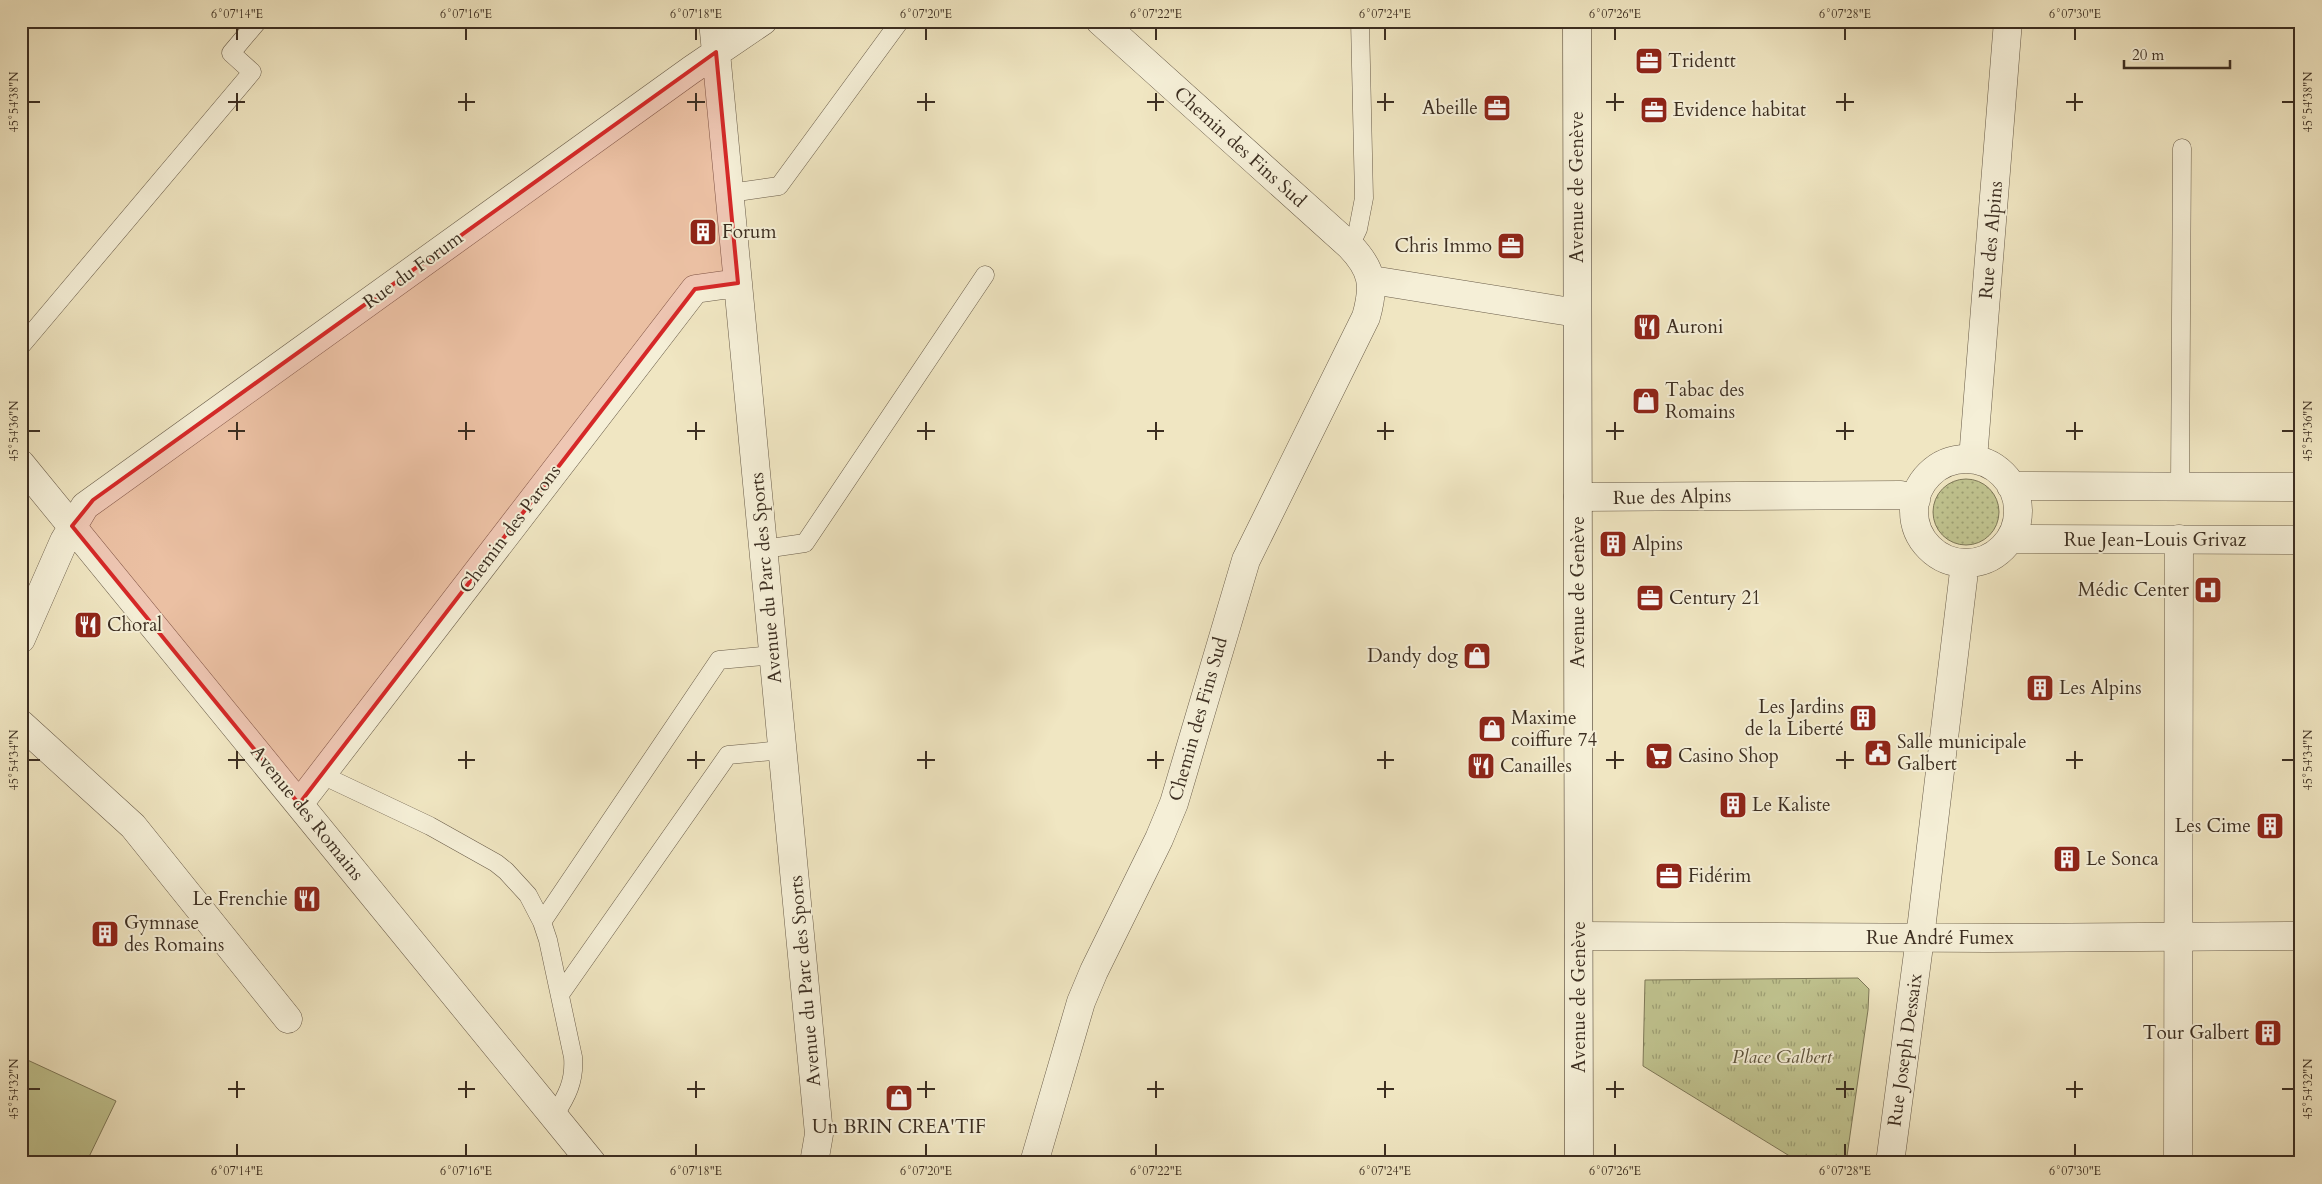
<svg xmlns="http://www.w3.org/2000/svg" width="2322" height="1184" viewBox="0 0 2322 1184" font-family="Cardo,serif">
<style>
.grass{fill:url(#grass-dots);stroke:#7e7858}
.park{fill:url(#park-tufts);stroke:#7e7858}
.garden{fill:#c0c38f;stroke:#7e7858}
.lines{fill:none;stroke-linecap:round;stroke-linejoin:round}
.service-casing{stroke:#695c49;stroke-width:19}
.pedestrian-casing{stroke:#695c49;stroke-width:29}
.minor-casing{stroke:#695c49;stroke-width:29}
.secondary-casing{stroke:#3c2e21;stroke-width:29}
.service{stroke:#f5efd7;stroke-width:18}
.pedestrian{stroke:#f5efd7;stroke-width:28}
.minor{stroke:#f5efd7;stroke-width:28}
.secondary{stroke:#f5efd7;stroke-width:28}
.marked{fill:#d62828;fill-opacity:0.2;stroke:#d62828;stroke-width:4;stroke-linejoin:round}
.ticks{fill:none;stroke:#3c2e21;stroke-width:2}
.labels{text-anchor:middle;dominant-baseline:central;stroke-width:4;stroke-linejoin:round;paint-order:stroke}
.poi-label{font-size:19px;fill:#3c2e21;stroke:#f5efd7;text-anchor:start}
.street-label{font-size:19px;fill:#3c2e21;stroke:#f5efd7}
.park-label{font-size:19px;font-style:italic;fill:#5d533c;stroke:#f5efd7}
.neatline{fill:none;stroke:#3c2e21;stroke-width:2}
.ticks-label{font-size:12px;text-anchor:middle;fill:#3c2e21}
</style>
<defs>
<pattern id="grass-dots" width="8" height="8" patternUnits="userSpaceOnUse" patternTransform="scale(1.25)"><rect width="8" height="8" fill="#c0c38f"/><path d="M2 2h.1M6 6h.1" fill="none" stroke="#9d9f74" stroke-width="1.8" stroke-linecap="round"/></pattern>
<pattern id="park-tufts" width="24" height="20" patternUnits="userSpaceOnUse" patternTransform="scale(1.25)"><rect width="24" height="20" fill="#c0c38f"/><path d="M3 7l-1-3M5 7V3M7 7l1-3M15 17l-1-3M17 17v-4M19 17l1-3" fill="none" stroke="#9d9f74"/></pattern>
</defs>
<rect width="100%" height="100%" fill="#f0e6c2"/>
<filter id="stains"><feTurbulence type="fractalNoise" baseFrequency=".004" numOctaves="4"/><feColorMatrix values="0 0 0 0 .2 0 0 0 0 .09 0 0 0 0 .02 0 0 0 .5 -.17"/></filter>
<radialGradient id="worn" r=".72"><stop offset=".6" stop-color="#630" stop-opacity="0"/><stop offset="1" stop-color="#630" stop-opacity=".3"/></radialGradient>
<!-- grass -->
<path class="grass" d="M1933 512a33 33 0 1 1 66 0a33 33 0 1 1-66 0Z"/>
<!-- park -->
<path class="park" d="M1858,978L1869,989L1868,1010L1846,1163H1801L1643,1066L1645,980Z"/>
<!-- garden -->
<path class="garden" d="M21,1057L116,1101L86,1163H21Z"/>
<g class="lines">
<defs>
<path id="service" d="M730,193L779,186L900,21
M1350,246L1358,229L1364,198L1360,21
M21,346L252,72L231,53L258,21
M2180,486L2182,148
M764,549L805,543L985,275
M322,775L430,826L496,863L506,871L528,895L542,922L548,940L573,1057C575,1081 567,1096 554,1116
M542,922L719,660L774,655
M561,993L728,755L783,750"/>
<path id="pedestrian" d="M2178,1163L2179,539"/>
<path id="minor" d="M713,21L819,1134L814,1163
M1372,280L1577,313
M1973,459L2008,21
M1914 511a52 52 0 1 1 104 0a52 52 0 1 1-104 0Z
M21,464L592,1163
M2011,486L2301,487
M1578,497L1901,495L1916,500
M2010,539L2301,540
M21,639L64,541L85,506L691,70L763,21
M21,724L133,826L288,1019
M299,804L695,289L738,283
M1579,936L1989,938L2301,936
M1034,1163L1081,1002L1094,971L1159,839L1174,803L1246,560L1366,317C1375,286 1373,270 1350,246L1100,21
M1890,1163L1920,938L1965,563"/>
<path id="secondary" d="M1577,21L1579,1163"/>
</defs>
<!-- service casing -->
<use href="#service" class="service-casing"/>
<!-- pedestrian casing -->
<use href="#pedestrian" class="pedestrian-casing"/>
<!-- minor casing -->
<use href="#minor" class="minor-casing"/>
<!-- secondary casing -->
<use href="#secondary" class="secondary-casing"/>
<!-- service -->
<use href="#service" class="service"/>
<!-- pedestrian -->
<use href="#pedestrian" class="pedestrian"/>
<!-- minor -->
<use href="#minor" class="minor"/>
<!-- secondary -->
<use href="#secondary" class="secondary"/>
</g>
<!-- marked area -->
<path class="marked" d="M716,52L738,283L695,289L299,804L72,526L93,500Z"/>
<!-- ticks -->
<path class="ticks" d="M237,28V40M466,28V40M696,28V40M926,28V40M1156,28V40M1385,28V40M1615,28V40M1845,28V40M2075,28V40M237,93V111M466,93V111M696,93V111M926,93V111M1156,93V111M1385,93V111M1615,93V111M1845,93V111M2075,93V111M28,102H40M228,102H245M458,102H475M687,102H705M917,102H935M1147,102H1164M1377,102H1394M1606,102H1624M1836,102H1854M2066,102H2083M2282,102H2294M237,422V440M466,422V440M696,422V440M926,422V440M1156,422V440M1385,422V440M1615,422V440M1845,422V440M2075,422V440M28,431H40M228,431H245M458,431H475M687,431H705M917,431H935M1147,431H1164M1377,431H1394M1606,431H1624M1836,431H1854M2066,431H2083M2282,431H2294M237,751V769M466,751V769M696,751V769M926,751V769M1156,751V769M1385,751V769M1615,751V769M1845,751V769M2075,751V769M28,760H40M228,760H245M458,760H475M687,760H705M917,760H935M1147,760H1164M1377,760H1394M1606,760H1624M1836,760H1854M2066,760H2083M2282,760H2294M237,1081V1098M466,1081V1098M696,1081V1098M926,1081V1098M1156,1081V1098M1385,1081V1098M1615,1081V1098M1845,1081V1098M2075,1081V1098M28,1089H40M228,1089H245M458,1089H475M687,1089H705M917,1089H935M1147,1089H1164M1377,1089H1394M1606,1089H1624M1836,1089H1854M2066,1089H2083M2282,1089H2294M237,1144V1156M466,1144V1156M696,1144V1156M926,1144V1156M1156,1144V1156M1385,1144V1156M1615,1144V1156M1845,1144V1156M2075,1144V1156"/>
<!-- icons -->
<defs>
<symbol id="office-square" viewBox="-11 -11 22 22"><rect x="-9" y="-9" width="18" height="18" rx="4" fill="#8f2418" stroke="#f5efd7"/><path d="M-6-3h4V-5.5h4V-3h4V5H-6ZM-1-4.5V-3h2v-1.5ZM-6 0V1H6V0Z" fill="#fff"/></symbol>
<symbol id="building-square" viewBox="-11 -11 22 22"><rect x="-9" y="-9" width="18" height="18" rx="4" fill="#8f2418" stroke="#f5efd7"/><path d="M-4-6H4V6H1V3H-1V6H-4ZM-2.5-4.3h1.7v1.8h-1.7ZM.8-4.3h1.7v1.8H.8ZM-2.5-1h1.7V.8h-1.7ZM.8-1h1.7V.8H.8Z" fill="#fff"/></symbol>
<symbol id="restaurant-square" viewBox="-11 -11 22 22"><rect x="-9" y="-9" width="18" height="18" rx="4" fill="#8f2418" stroke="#f5efd7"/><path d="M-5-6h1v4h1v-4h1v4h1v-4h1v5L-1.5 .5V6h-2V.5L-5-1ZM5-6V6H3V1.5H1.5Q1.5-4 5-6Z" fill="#fff"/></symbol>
<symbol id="shop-square" viewBox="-11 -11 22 22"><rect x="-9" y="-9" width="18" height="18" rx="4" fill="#8f2418" stroke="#f5efd7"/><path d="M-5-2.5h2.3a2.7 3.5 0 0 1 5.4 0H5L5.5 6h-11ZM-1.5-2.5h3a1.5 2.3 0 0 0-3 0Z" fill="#fff"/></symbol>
<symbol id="hospital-square" viewBox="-11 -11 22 22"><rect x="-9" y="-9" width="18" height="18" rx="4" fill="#8f2418" stroke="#f5efd7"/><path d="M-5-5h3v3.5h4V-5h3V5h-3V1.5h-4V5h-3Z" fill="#fff"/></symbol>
<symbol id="civic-square" viewBox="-11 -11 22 22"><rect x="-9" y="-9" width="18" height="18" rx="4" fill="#8f2418" stroke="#f5efd7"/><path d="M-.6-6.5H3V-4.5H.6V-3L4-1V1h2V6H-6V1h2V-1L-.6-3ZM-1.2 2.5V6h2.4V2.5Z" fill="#fff"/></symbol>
<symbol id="supermarket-square" viewBox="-11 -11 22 22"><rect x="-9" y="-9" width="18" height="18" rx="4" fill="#8f2418" stroke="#f5efd7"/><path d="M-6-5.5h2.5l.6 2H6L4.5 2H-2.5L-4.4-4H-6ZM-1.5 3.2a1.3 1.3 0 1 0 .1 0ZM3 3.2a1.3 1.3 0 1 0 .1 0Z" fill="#fff"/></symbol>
</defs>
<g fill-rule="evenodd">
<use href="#office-square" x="1633" y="45" width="32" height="32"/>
<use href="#office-square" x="1481" y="92" width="32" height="32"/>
<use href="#office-square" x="1638" y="94" width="32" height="32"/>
<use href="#building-square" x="687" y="216" width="32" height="32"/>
<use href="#office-square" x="1495" y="230" width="32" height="32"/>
<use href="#restaurant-square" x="1631" y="311" width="32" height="32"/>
<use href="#shop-square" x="1630" y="385" width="32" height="32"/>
<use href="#building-square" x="1597" y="528" width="32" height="32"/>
<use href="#hospital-square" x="2192" y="574" width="32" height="32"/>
<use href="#office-square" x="1634" y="582" width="32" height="32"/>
<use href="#restaurant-square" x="72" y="609" width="32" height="32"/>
<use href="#shop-square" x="1461" y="640" width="32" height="32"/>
<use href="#building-square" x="2024" y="672" width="32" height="32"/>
<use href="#building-square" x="1847" y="702" width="32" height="32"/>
<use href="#shop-square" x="1476" y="713" width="32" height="32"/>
<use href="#civic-square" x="1862" y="737" width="32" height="32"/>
<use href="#supermarket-square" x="1643" y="740" width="32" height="32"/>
<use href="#restaurant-square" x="1465" y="750" width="32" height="32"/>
<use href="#building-square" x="1717" y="789" width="32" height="32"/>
<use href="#building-square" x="2254" y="810" width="32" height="32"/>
<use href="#building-square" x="2051" y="843" width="32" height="32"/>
<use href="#office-square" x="1653" y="860" width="32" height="32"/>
<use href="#restaurant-square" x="291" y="883" width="32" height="32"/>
<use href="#building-square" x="89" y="918" width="32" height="32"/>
<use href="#building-square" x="2252" y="1017" width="32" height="32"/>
<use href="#shop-square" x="883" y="1082" width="32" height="32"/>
</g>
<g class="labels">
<!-- poi labels -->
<g class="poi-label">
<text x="1668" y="61">Tridentt</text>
<text x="1478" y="108" text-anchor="end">Abeille</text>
<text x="1673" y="110">Evidence habitat</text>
<text x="722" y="232">Forum</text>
<text x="1492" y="246" text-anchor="end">Chris Immo</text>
<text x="1666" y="327">Auroni</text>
<text x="1665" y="390">Tabac des<tspan x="1665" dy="22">Romains</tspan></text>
<text x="1632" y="544">Alpins</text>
<text x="2189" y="590" text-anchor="end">Médic Center</text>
<text x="1669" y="598">Century 21</text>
<text x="107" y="625">Choral</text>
<text x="1458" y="656" text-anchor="end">Dandy dog</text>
<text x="2059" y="688">Les Alpins</text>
<text x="1844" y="707" text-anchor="end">Les Jardins<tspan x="1844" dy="22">de la Liberté</tspan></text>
<text x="1511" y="718">Maxime<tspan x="1511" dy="22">coiffure 74</tspan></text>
<text x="1897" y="742">Salle municipale<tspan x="1897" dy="22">Galbert</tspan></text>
<text x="1678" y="756">Casino Shop</text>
<text x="1500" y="766">Canailles</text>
<text x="1752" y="805">Le Kaliste</text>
<text x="2251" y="826" text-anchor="end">Les Cime</text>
<text x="2086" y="859">Le Sonca</text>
<text x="1688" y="876">Fidérim</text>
<text x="288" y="899" text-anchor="end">Le Frenchie</text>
<text x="124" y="923">Gymnase<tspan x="124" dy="22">des Romains</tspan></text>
<text x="2249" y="1033" text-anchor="end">Tour Galbert</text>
<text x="899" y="1127" text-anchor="middle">Un BRIN CREA'TIF</text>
</g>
<!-- street labels -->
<g class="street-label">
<text transform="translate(1240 147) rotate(42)">Chemin des Fins Sud</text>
<text transform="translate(1577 187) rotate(-90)">Avenue de Genève</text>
<text transform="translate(1991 240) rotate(-85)">Rue des Alpins</text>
<text transform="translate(413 270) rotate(-36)">Rue du Forum</text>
<text transform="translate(1672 497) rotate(-1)">Rue des Alpins</text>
<text transform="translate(510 529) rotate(-53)">Chemin des Parons</text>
<text x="2155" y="540">Rue Jean-Louis Grivaz</text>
<text transform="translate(766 578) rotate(-95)">Avenue du Parc des Sports</text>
<text transform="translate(1578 592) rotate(-90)">Avenue de Genève</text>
<text transform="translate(1198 719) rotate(-74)">Chemin des Fins Sud</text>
<text transform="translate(307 813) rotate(51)">Avenue des Romains</text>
<text x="1940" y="938">Rue André Fumex</text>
<text transform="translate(805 981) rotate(-95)">Avenue du Parc des Sports</text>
<text transform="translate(1579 997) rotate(-90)">Avenue de Genève</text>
<text transform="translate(1905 1050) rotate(-82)">Rue Joseph Dessaix</text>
</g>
<!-- park labels -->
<g class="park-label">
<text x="1782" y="1057">Place Galbert</text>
</g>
</g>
<!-- margin -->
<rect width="2322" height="1184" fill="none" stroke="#f0e6c2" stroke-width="55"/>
<!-- scale -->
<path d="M2124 60v8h106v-8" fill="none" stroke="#3c2e21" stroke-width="2.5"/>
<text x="2132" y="60" font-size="15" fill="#3c2e21" stroke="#f5efd7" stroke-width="4" paint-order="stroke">20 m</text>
<rect x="28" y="28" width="2266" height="1128" class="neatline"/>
<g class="ticks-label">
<text x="237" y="18">6°07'14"E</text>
<text x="466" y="18">6°07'16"E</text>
<text x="696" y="18">6°07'18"E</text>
<text x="926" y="18">6°07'20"E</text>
<text x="1156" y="18">6°07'22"E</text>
<text x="1385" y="18">6°07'24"E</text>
<text x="1615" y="18">6°07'26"E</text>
<text x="1845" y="18">6°07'28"E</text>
<text x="2075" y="18">6°07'30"E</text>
<text transform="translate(14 102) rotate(-90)" y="4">45°54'38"N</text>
<text transform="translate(2308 102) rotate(-90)" y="4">45°54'38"N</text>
<text transform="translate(14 431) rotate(-90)" y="4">45°54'36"N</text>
<text transform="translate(2308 431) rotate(-90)" y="4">45°54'36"N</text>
<text transform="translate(14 760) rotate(-90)" y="4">45°54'34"N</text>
<text transform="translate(2308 760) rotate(-90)" y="4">45°54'34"N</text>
<text transform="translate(14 1089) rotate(-90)" y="4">45°54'32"N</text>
<text transform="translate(2308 1089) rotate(-90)" y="4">45°54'32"N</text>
<text x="237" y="1175">6°07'14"E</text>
<text x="466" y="1175">6°07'16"E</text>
<text x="696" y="1175">6°07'18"E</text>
<text x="926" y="1175">6°07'20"E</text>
<text x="1156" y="1175">6°07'22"E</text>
<text x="1385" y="1175">6°07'24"E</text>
<text x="1615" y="1175">6°07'26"E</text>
<text x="1845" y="1175">6°07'28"E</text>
<text x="2075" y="1175">6°07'30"E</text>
</g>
<rect width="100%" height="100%" filter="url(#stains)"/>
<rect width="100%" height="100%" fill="url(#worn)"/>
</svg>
